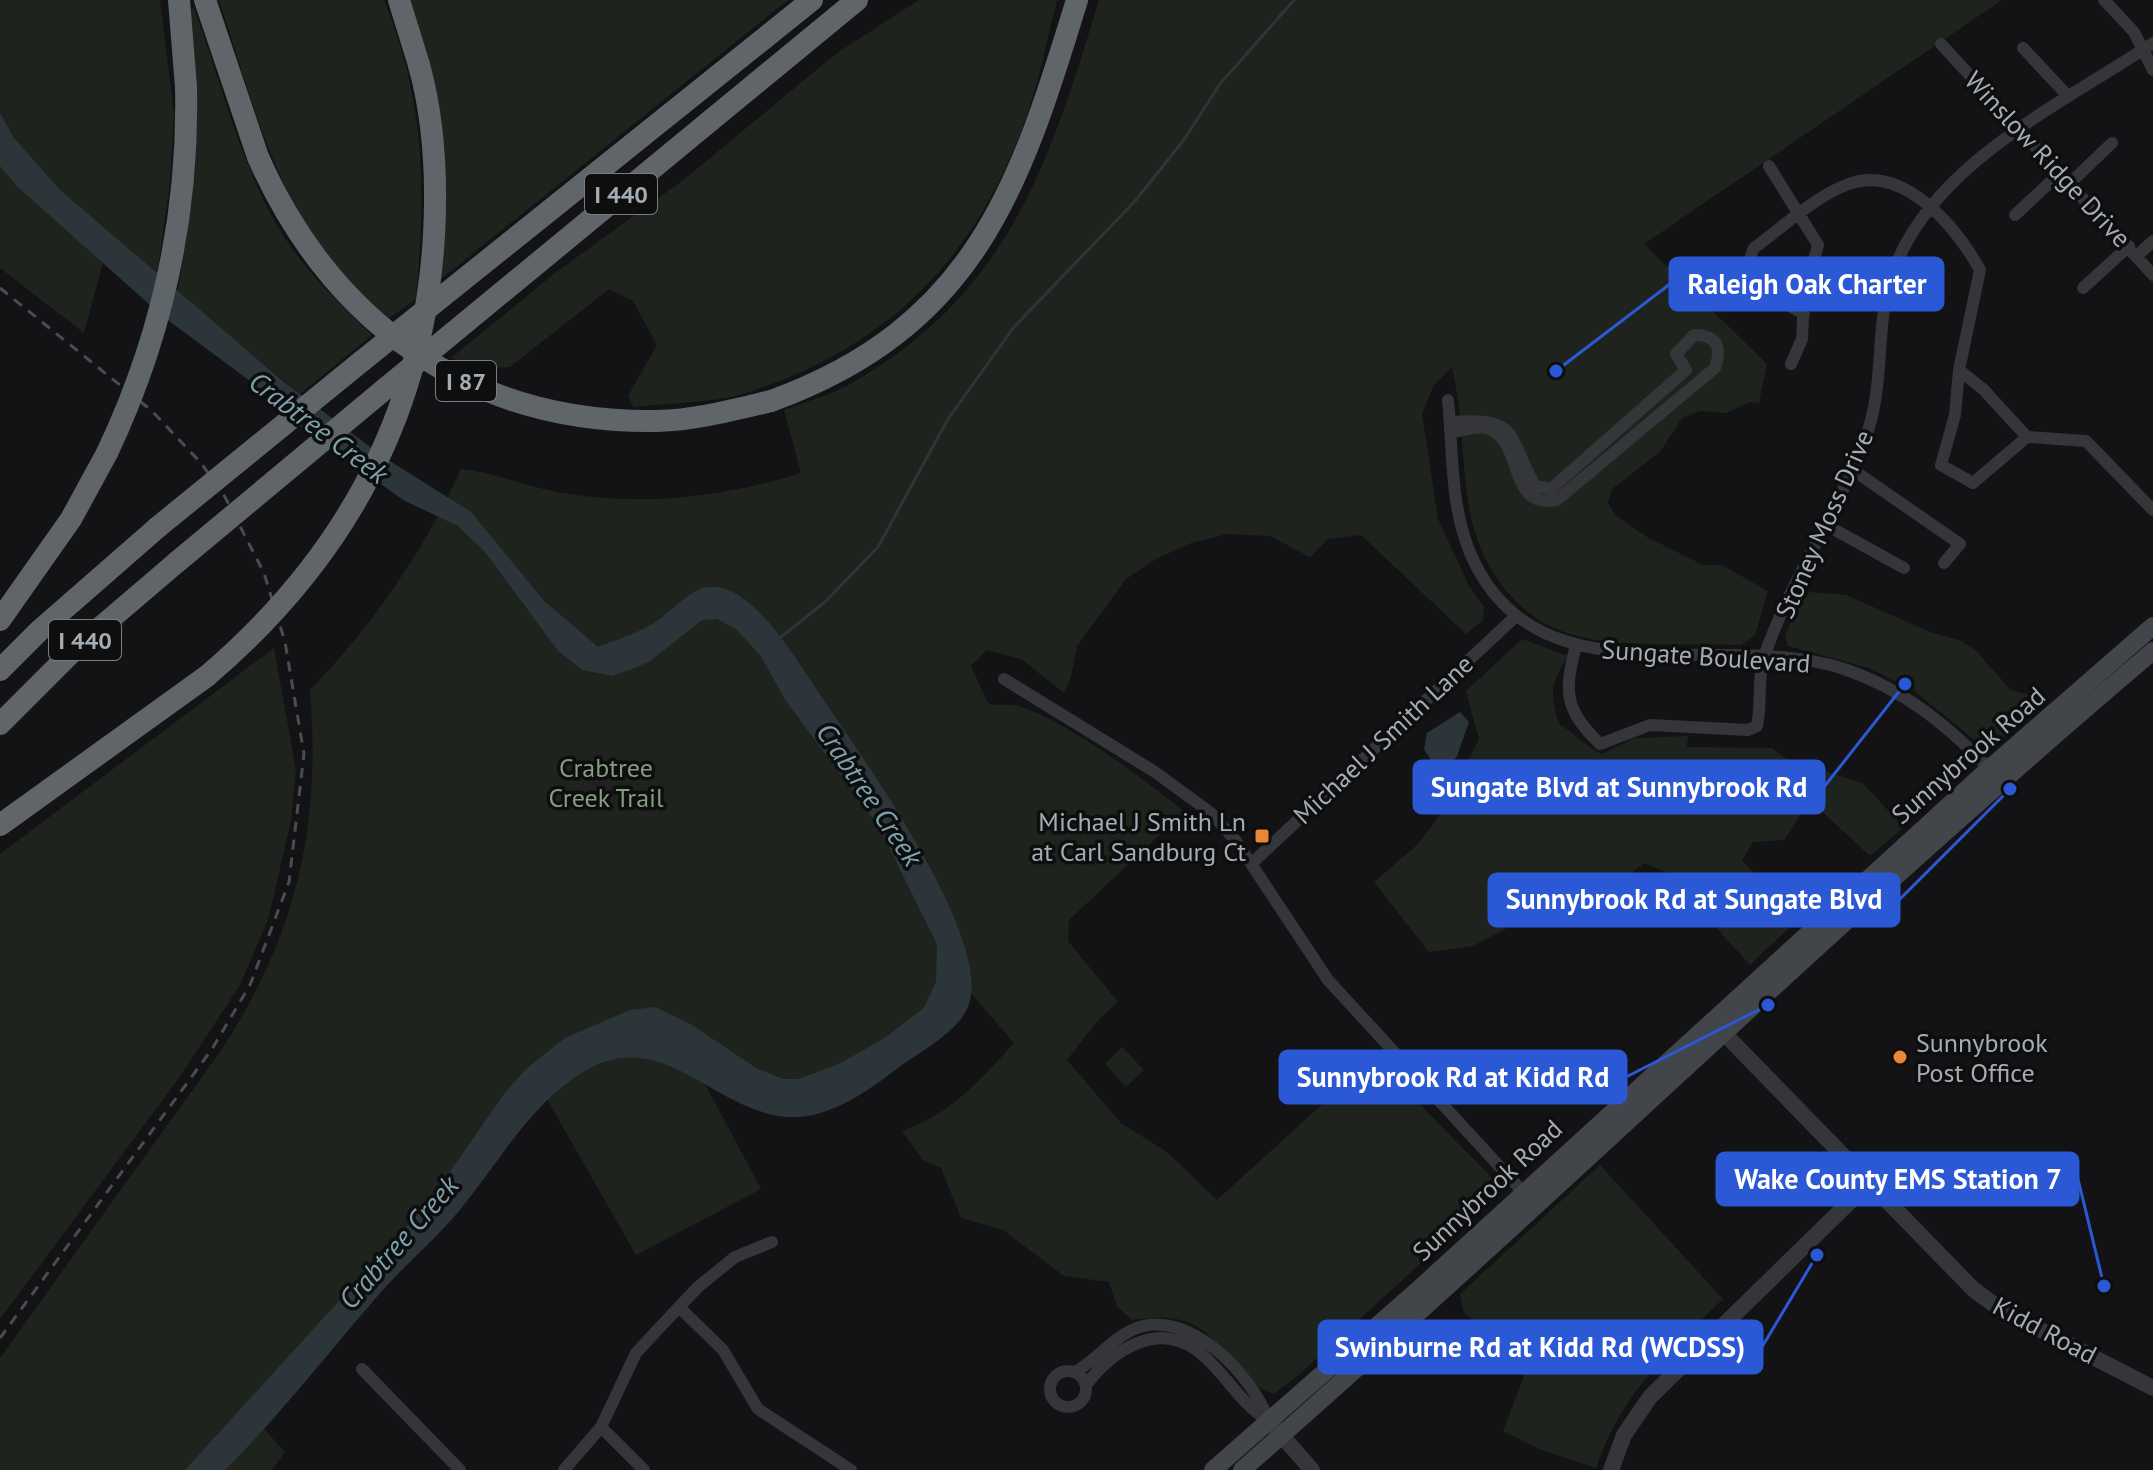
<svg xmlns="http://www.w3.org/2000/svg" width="2153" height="1470" viewBox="0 0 2153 1470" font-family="'PT Sans',sans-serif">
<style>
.green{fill:#1e241d}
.water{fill:#2c363a}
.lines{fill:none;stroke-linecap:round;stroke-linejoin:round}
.stream{stroke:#2c363a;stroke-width:3}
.minor{stroke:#343639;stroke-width:12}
.tertiary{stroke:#343639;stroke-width:16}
.secondary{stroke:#424549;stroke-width:18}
.motorway{stroke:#60656a;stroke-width:22}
.rail{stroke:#494c50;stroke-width:3;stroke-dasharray:10 8;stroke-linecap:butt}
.motorway-bridge{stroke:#60656a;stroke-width:22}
.poi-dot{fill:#e98736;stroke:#0e0e0f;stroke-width:3}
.labels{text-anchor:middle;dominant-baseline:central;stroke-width:7;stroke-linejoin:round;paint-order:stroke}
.shield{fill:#0e0e0f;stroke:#787d82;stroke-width:2}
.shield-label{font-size:24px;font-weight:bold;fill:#a5adb4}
.street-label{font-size:26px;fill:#a5adb4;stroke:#0e0e0f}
.park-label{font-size:26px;fill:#829f7d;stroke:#0e0e0f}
.poi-label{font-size:26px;fill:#a5adb4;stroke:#0e0e0f;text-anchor:end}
.water-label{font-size:28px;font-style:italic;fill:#7da2ae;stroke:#0e0e0f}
.leader{fill:none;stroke:#2b58d4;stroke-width:3}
.callout-dot{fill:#2b58d4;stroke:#0e0e0f;stroke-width:3}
.callout{fill:#2b58d4;stroke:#2b58d4;stroke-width:3}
.callout-label{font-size:28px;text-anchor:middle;font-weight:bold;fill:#fff}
</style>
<rect width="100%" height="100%" fill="#131315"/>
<!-- green -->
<path class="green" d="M0,0H160L174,113L170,182L157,276C120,243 9,158 0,112C0,82 0,32 0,0Z
M219,0H384C426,104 426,190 416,299L388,319C287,244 256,114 219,0Z
M411,0H788L441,279L445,175L429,68Z
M919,0H1057C1046,42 1038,88 1022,129C970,264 886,347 749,392C717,403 669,403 634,407L628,396L657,345L633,301L609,289L510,367L479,369L451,358L555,273L682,181L837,53Z
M1099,0H2002L1644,244L1767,364L1759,403L1749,402L1726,413L1700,411L1682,418L1660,452L1612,489L1608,503L1616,516L1647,537L1703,565H1722L1768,591L1755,635L1741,645C1688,643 1620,649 1570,634C1514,618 1477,561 1469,506C1461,460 1463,412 1452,367L1434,385L1422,414L1438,519L1469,586L1484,607L1483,620L1466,634L1361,535L1328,539L1310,557L1270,536L1227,534L1191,543L1156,559L1126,579L1077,646L1071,677L1064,693L1021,659L986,650L971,666L988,703C998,707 1007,703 1018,706C1062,718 1148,781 1184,812L1069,920L1068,941L1118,1002L1098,1020L1067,1060L1121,1123L1167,1152L1217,1200L1374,1057L1492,1178L1495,1195L1300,1374L1274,1394C1213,1374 1229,1303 1132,1320L1117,1306L1109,1282L1064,1276L1003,1230L961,1218L941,1168L923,1160L902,1131C950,1115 981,1079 1014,1043L965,986L827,1105L689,1054L761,1189L636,1255L540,1087L257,1421L285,1452L272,1470H0V1358L222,1049C297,934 321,826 310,690C374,624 423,552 461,469C494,472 525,486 557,492C640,507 721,498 801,473L784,410C806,401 832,395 852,383C1009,293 1050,162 1099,0Z
M194,8C222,84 241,170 285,238C309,275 341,305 372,335L300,394L177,293C197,189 199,114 188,10Z
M0,141L105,255L84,333L0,268Z
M1809,592L1846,595L1930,632L1959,640L1975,650L2011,690L2047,700L1994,746L1981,745L1913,690L1869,668L1788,646L1785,636L1799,603Z
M1522,639L1568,656C1551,683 1549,692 1559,724C1574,733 1585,746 1602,754L1635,738L1688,736L1687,747L1772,748L1785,758L1862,783L1904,827L1870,856L1814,804L1802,812L1784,840L1753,842L1742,860L1797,920L1750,965L1666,872L1644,863L1586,910L1565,897L1473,946L1429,952L1374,882L1417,845L1438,818L1479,739L1466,691Z
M274,648L296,770L291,821L268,920L240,985L179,1078L0,1319V854Z
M1122,1047L1144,1070L1126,1087L1105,1064Z
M1600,1165L1723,1299C1668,1352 1621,1394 1596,1468L1539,1449L1503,1431L1524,1376L1500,1343L1464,1313L1460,1294Z"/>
<!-- water -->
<path class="water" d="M0,113L14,138L59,189L284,382L382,456L471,512L544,601L598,647C618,639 639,633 657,621C670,612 682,598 696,591C741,567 792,653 813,684C853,745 996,938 968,1007C957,1033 918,1053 895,1070C863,1095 820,1124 778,1116C706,1103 660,1026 583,1072C530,1104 498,1164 459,1211C433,1242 401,1268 375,1299C325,1357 279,1416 225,1470H185L429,1202L504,1094L527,1068L565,1038L630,1010L655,1007L692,1025L756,1068L783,1079H798L837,1065L883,1039L924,1008L936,982L937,944L878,825L784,698L761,656L736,629L717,619L702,620L650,661L635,668L612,676L583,670L559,652L485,552L458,526L403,500L294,422L246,378L161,315L17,186L0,166Z
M1460,712L1469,722L1457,756L1446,773L1438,771L1424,749L1427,733Z"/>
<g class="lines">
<!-- stream -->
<path class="stream" d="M781,637L825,602L878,547L948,419L1014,327L1136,200L1183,141L1220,84L1294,0"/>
<!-- minor -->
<path class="minor" d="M2104,0L2134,32L2153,70
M1941,44L2153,275
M2023,48L2067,95
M1769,166L1818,245L1804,299L1802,339L1791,364
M2070,183L2112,143
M2015,215L2060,173
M2138,255L2153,241
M2083,288L2129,246
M1804,314C1784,304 1739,274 1754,248C1783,227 1813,198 1846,185C1903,162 1956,227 1980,270L1959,370L1984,390L2027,437L2086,441L2153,510
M1959,370L1955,415L1941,465L1973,483L2027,437
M1448,400C1453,451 1450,507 1471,555C1537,706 1723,628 1844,669C1904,689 1950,727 1992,772
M1450,422C1521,417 1506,434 1535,486L1551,489L1686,370L1676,354L1694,335C1717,335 1722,347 1715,368L1557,500C1507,510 1525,443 1489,429C1477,425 1463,430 1451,433
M1853,470L1960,544L1944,563
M1826,525L1904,568
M1576,645C1564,692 1564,709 1600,744L1650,725L1748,730L1757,726C1762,703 1757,676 1765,654C1791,580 1837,513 1865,439C1886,386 1874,325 1893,272C1933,162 2064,103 2153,43
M1004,679L1155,772L1211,813L1236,841L1328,980L1523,1192
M1251,864L1516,616
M679,1307L723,1350L758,1409L851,1470
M362,1369L460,1470
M1050 1389a18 18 0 1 1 36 0a18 18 0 1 1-36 0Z
M1075,1372C1097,1360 1111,1339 1134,1329C1188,1306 1252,1375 1269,1421
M1086,1385C1112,1351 1157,1320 1198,1351C1225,1372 1239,1403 1269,1421
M601,1427L644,1470
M564,1470L601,1427L636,1353L662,1325L698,1287L735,1257L772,1242"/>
<!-- tertiary -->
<path class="tertiary" d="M1716,1025L1973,1289L2000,1309L2153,1388
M1269,1421L1312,1470
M1611,1470L1624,1435L1650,1397L1869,1183"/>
<!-- secondary -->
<path class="secondary" d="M1213,1470L1419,1289L1989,769L2153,626
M1242,1470C1549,1201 1841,915 2153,651"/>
<!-- motorway -->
<path class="motorway" d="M179,0L186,87
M205,0L258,157
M399,0L419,65
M362,361L812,0
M386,388L857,0
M771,401C974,327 1019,190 1077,0
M0,620L71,519L107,453
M0,670L39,631L158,527
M0,724L74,650L177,562
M0,825L207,676"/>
<!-- rail -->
<path class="rail" d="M0,288L152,411L201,463L225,497L264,573L285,642L304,754L289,882L250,985L212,1049L0,1338"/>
<!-- motorway-bridge -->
<path class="motorway-bridge" d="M258,157C332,324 472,424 657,421C696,420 733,410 771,401
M107,453C162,337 189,216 186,87
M158,527L362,361
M177,562L386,388
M207,676C343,560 424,414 434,235C437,179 434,119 419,65"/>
</g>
<!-- markers -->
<g class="poi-dot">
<rect x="1254" y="828" width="16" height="16" rx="4"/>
<circle cx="1900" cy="1057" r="8"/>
</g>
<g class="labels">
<!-- shield labels -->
<g class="shield">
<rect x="585" y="174" width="72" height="40" rx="6"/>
<rect x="436" y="361" width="60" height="40" rx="6"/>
<rect x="49" y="620" width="72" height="40" rx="6"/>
</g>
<g class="shield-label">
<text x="621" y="194">I 440</text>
<text x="466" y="381">I 87</text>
<text x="85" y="640">I 440</text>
</g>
<!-- street labels -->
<g class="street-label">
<text transform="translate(2048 159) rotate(47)">Winslow Ridge Drive</text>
<text transform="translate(1824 524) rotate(-66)">Stoney Moss Drive</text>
<text transform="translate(1706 656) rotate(4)">Sungate Boulevard</text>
<text transform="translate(1383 739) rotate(-43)">Michael J Smith Lane</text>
<text transform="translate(1968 755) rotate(-41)">Sunnybrook Road</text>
<text transform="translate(1487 1190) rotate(-43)">Sunnybrook Road</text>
<text transform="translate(2045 1330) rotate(28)">Kidd Road</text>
</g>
<!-- park labels -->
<g class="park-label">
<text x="606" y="767">Crabtree<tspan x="606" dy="30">Creek Trail</tspan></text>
</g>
<!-- poi labels -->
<g class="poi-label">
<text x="1246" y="821">Michael J Smith Ln<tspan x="1246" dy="30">at Carl Sandburg Ct</tspan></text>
<text x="1916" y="1042" text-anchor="start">Sunnybrook<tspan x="1916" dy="30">Post Office</tspan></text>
</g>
<!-- water labels -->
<g class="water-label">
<text transform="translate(319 427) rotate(37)">Crabtree Creek</text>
<text transform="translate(870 794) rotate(56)">Crabtree Creek</text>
<text transform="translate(398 1242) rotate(-49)">Crabtree Creek</text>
</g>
</g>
<!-- callouts -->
<path class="leader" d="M1556 371L1670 284M1905 684L1824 787M2010 789L1899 900M1768 1005L1626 1077M2104 1286L2078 1179M1817 1255L1762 1347"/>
<g class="callout-dot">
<circle cx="1556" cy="371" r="8"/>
<circle cx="1905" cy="684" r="8"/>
<circle cx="2010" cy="789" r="8"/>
<circle cx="1768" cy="1005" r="8"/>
<circle cx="2104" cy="1286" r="8"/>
<circle cx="1817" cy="1255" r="8"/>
</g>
<g class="callout">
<rect x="1670" y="258" width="273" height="52" rx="8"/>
<rect x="1414" y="761" width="410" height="52" rx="8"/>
<rect x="1489" y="874" width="410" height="52" rx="8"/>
<rect x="1280" y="1051" width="346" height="52" rx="8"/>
<rect x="1717" y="1153" width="361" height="52" rx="8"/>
<rect x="1319" y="1321" width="443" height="52" rx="8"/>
</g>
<g class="callout-label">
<text x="1807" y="294">Raleigh Oak Charter</text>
<text x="1619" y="797">Sungate Blvd at Sunnybrook Rd</text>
<text x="1694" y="909">Sunnybrook Rd at Sungate Blvd</text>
<text x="1453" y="1087">Sunnybrook Rd at Kidd Rd</text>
<text x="1898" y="1189">Wake County EMS Station 7</text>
<text x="1540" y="1357">Swinburne Rd at Kidd Rd (WCDSS)</text>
</g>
</svg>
